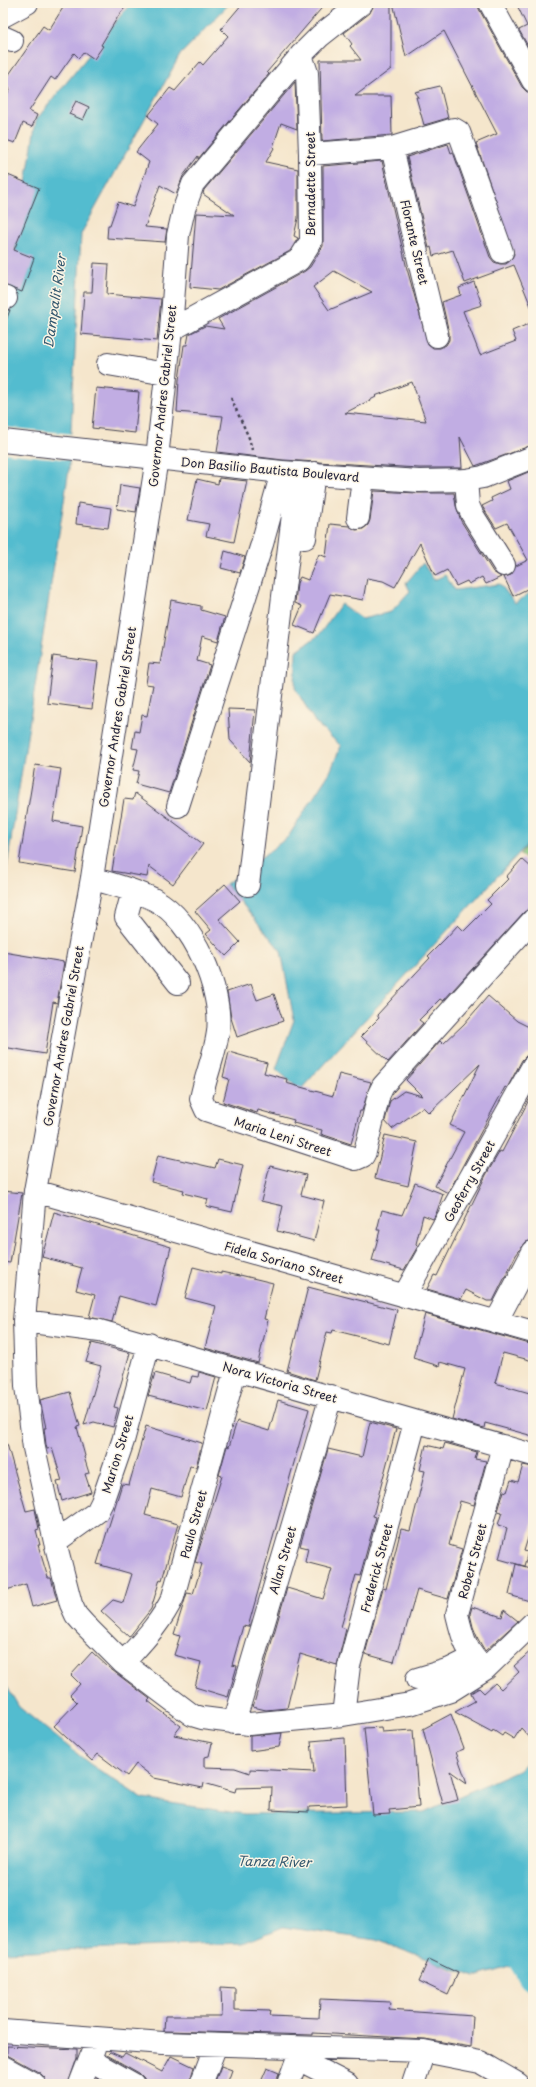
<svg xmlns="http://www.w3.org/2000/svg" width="536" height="2087" viewBox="0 0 536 2087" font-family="'Playpen Sans',sans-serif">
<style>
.green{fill:#88c880;stroke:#55755e}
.water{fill:#52bccf;stroke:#3a6f85}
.pier{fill:#f5e6cc}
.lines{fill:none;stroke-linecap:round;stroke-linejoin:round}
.river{stroke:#52bccf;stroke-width:30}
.building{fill:#c1ade3;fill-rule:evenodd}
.minor-casing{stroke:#423f51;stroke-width:24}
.major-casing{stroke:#423f51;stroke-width:24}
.path{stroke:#423f51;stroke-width:2.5;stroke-dasharray:3 3;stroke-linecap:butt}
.minor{stroke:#fff;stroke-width:22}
.major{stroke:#fff;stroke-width:22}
.labels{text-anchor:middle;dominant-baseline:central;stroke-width:3;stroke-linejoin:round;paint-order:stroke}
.street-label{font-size:12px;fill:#22223b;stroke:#fcf5e5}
.water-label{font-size:13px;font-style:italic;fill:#33586f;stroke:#fcf5e5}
</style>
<rect width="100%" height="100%" fill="#fcf5e5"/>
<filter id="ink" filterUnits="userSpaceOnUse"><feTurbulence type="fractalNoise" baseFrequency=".025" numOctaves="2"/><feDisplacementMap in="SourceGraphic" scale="8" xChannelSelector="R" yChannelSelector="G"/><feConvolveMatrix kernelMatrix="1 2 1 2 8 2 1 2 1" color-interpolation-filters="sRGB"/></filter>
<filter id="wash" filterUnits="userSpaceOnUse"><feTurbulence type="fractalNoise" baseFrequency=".012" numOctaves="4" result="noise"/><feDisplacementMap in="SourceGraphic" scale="16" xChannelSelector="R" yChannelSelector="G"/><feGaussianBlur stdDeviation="0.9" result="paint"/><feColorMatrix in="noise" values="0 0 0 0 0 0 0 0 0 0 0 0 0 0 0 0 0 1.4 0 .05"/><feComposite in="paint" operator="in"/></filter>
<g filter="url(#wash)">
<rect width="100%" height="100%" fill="#f5e6cc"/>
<!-- green -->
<path class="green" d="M533,838V865L520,854Z"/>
<!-- water -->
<path class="water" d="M131,3H230L180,55L81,234L69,469L3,891V330L36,120Z
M423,563L434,580L445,575L455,590L500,584L515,603L533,591V838L300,1090L276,1069L294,1020L281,951L226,884L288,837L330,772L341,746L315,722L295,688L296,651L319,635L341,604L362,619L391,612L410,591L406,583Z
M3,1680L19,1707L90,1764L143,1799L244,1814L424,1812L518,1770L533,1756V1960L475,1977L376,1940L283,1927L243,1943L3,1952Z"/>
<!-- pier -->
<path class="pier" d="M3,427L73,434L72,460L3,453Z"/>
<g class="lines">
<!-- river -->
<path class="river" d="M524,1961L533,1976"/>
</g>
<g id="blocks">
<!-- building -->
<path class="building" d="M66,3H129L119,15L101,45L103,46L94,59L84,52L79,58L74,53L55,80L51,77L29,111L37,115L32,127L23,123L15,143L3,139V105L10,89L3,83L43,26L49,30Z
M243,3H326L267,72L269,74L198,159V156L183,176L176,194L160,185L145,227L167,229L165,242L107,238L108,225H110L118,202L133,207L149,162L136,152L158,124L148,116L170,88L175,91L200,62L203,65L228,36L221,29Z
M374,3H391V69L355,96H391L392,135L322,141L320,60H361L350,46L352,44L344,33L370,13Z
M393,3H478L479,9L522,87L527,92L533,93V311L514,265L465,283L453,250L433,256L431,247L429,248L407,157L448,144L451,153L453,152L490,257L494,262L500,264H506L511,260L514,254L476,143L497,134L444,31L406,57Z
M516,3H533V55L519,30L527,26Z
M295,82L297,129L281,123L273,147L274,148L266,162L298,169V218L294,236L298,238L290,251L218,290L190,287L196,213L234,215L203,194L204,190Z
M440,86L448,118L424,125L416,97H419L415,92Z
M76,101L89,107L83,120L69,114Z
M382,161L407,269L428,344L433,348H440L446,345L449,340V333L442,302L461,295L459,288L474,282L482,305L463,311L480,355L516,341L512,331L533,322V445L475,466L460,437L462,468H419L283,460L217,452L223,416L177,412L179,380L184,345H187L189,334L205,326L224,329L218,319L305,271L310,267L323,246V166ZM334,271L372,292L329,310L313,287ZM412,382L426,421L345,413L376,397L375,396Z
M3,173L39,188L14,250L34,258L22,292L3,285Z
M94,263L109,264L107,294L161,299L157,341L81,334L84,292H92Z
M3,310H10L5,323H3Z
M96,388L139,392L135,433L92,428Z
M533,470V586L513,596L504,577L511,575L516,566L528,560L507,523L496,528L482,506L492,501L491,498L510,489L507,481Z
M219,478L247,481L234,542L206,536L209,524L188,520L197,479L218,484Z
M120,485L140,488L136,512L117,509Z
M374,491L418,493H454L456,506L461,521L493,572L501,577L486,584L482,577L469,584L467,581L456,586L447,570L435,576L420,543L395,587L383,581L367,578L363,600L330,594L314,633L294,625L302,606L295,603L297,583L300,577L308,580L319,554L326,557L330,524L349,526L356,530L363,529L368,525L370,520Z
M78,503L111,508L108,528L76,524Z
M225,551L245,557L240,573L221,568Z
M171,600L201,606V610L225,617L218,641L202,636L197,661L210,665L169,793L136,784L139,771L133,770L138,749L132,748L135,731L139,732L142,715L147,716L153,685L146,684L149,663L160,664Z
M53,656L98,662L92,709L47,703Z
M228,709L255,710L250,762L230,740Z
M35,765L61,769L53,821L82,826L75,872L19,863Z
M135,793L203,844L173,884L149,866L147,877L112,871L124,799L133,800Z
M522,859L533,869V908L524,912L443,1001L440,999L419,1020L423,1023L388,1062L361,1036L379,1018L377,1015L415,974L430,958L428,956L446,938L458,925L464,931L491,904L487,900L508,879L506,877Z
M225,884L240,901L219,919L240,942L226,956L206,934L211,930L195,911Z
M3,952L64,962L57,1003L53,1002L45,1054L3,1047Z
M251,984L257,1000L274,994L283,1021L237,1037L231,1018L227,992Z
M488,996L517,1021L533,1029V1054L527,1055L522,1060L507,1088L505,1087L448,1193L435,1186L464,1132L450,1125L480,1064L429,1113L423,1107L392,1129L385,1121L390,1101L404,1091L422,1096L406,1080L440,1041L443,1044L464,1024Z
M229,1052L267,1063L264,1073L287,1079L286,1083L333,1096L339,1074L371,1082L362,1111H360L351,1144L321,1134L322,1130L293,1123L294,1120L258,1110L257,1113L223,1102L229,1079L223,1077Z
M533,1092V1240L526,1242L516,1255L493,1301H487L466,1290L461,1299L427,1289L434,1275L437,1276L486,1175L500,1151L502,1152Z
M385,1135L417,1142L408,1186L375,1178Z
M158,1155L215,1168L218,1159L243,1165L232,1212L206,1206L208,1199L183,1193L184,1190L151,1182Z
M270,1166L306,1175L301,1195L324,1201L314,1241L277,1231L283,1206L261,1201Z
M415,1183L443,1194L436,1214L433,1219L423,1215L416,1244L418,1246L404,1270L372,1261L380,1230H377L382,1210L402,1215Z
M3,1191L22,1193L10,1263L3,1262Z
M54,1212L171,1247L156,1306L119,1296L112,1322L89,1317L95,1295L76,1290L82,1268L42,1257Z
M193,1267L221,1274V1272L240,1276V1275L273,1283L264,1319L268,1320L258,1363L205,1348L216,1306L185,1298Z
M308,1287L397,1310L389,1344L333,1330L332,1333L327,1332L315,1380L287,1371Z
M425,1314L533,1345V1361L503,1353L495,1383L533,1394V1436L485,1423L484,1428L452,1419L465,1369L440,1362L439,1366L413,1358Z
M92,1343L130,1353L114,1407L118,1408L113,1427L94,1422L84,1425L101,1366L86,1362Z
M199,1372L216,1377L207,1411L148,1396L155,1373L190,1383L192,1376L198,1377Z
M70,1392L80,1426L77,1427L85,1456L84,1457L89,1473L85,1474L91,1492L62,1501L57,1482L62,1481L52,1448L47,1449L46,1445L44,1428H46L40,1400Z
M278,1400L309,1409L248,1627L243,1626L232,1665L237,1666L228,1697L195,1687L201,1662L174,1655L180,1636L174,1634L187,1593L193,1594L202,1564L195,1562L222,1476L219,1475L227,1446L229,1447L237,1421L269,1431Z
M370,1422L396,1429L373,1516L376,1517L360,1576L356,1575L341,1627L346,1629L337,1665L300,1654L287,1708L266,1710L253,1707L287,1588L323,1599L332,1569L305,1562L308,1548L300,1546L328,1449L362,1457Z
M146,1426L202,1443L196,1467L190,1466L181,1497L152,1489L145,1515L178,1524L162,1580L160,1579L151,1609L129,1637L101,1611L113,1600L123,1603L132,1574L97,1564L122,1484L129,1485Z
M445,1443L477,1452L475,1459L486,1461L474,1505L460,1501L449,1545L462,1549L448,1599L417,1590L404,1635H402L394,1662L365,1654L383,1588L386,1589L401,1529L410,1531L425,1471L420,1470L426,1445L443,1449Z
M3,1444H7L26,1511L35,1509L39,1529L36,1530L40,1545H38L48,1578H51L57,1600L32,1607L26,1584L3,1591Z
M523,1465L533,1467V1522L524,1551L528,1552L524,1566L499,1559L507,1528L498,1525L502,1512L498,1511L504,1491L507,1492L511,1480L518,1482Z
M516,1564L533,1569V1602L509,1595Z
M472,1607L502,1617L504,1610L518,1621L485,1651L478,1639L473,1627L470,1614Z
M533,1649V1741L521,1728L514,1739L504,1733L502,1736L493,1730L492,1732L455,1712L475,1701L471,1693L479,1688L484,1693L495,1683L501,1689L519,1672L514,1666Z
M92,1652L108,1667L150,1699L148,1701L181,1726L174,1735L212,1743L209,1756L204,1757V1767L235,1768L250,1773V1769L314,1772L311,1741L345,1738L347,1805L309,1807V1812L271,1810L272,1787L236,1788L235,1792L204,1783L203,1788L154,1778L136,1764L127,1776L98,1754L92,1761L54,1726L77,1702L70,1695L80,1684L71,1675Z
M451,1714L464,1749L456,1752L467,1783L450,1771L458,1800L443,1804L423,1729Z
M381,1727L382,1732L413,1730L419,1807L389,1810L390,1814L373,1815L364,1728Z
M282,1733L279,1747L250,1751V1736Z
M429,1959L458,1973L448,1995L419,1981Z
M221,1987L235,1988V2010L270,2011L269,2016L319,2018L320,1999L390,2002L389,2010L473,2016L471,2047L425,2039L313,2033V2035L164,2031L165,2016H222Z
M7,2046L77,2049V2058L68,2084H46L45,2078L40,2073L7,2055Z
M110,2052L122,2057L125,2053L162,2072L171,2056L194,2067L189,2084H145L144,2078L139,2073L107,2055Z
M221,2066L232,2070L227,2084H214Z
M267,2068L279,2073L275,2084H260Z
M96,2078L107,2084H93Z"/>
</g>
</g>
<g filter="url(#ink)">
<use href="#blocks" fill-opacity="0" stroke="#423f51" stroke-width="1"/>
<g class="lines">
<defs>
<path id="minor" d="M362,3L320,36L301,55L193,184L184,209L178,235L171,330L157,458L92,878L35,1191L24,1321L26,1386L34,1448L55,1542L71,1604L76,1615L84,1624L123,1663L192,1715L202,1718L249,1724L343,1715L410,1704L450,1691L485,1669L533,1623
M490,3L533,81
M3,16L27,3
M3,37L12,41
M392,148L437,336
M310,154L392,148L454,129L459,132L502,252
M3,297L6,298
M171,330L299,260L311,241L310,154L307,73L301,55
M108,364L166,374
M466,480L468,505L472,514L504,565
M358,518L363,478
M305,538L314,473
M178,806L262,544L282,472
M92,878C113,885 136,890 155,900C193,920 223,990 218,1032C215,1055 205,1077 201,1099L206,1110L356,1159L363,1156L365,1152L379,1094L383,1086L533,920
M248,885L298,473
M133,891L126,917L178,983
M35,1191L533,1332
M404,1296L533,1066
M24,1321L100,1331L533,1455
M496,1322L533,1252
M55,1542L97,1512L102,1502L123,1441L149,1344
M123,1663C142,1642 161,1623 173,1597L235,1371
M485,1669C466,1652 463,1639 457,1614L503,1446
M417,1679L450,1669L472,1658
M343,1715L349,1666L415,1422
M234,1723L331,1396
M3,2031L163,2043L424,2051L480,2062L518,2084
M298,2059L347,2084
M90,2060L133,2084
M3,2067L34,2084
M80,2084L94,2048
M201,2084L216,2045
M288,2084L301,2049
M413,2084L424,2051"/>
<path id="major" d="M3,441L282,472L419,481L466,480L483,477L533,457"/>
</defs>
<!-- minor casing -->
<use href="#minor" class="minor-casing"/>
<!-- major casing -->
<use href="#major" class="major-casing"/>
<!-- path -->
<path class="path" d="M231,398L249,438L252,450"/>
<!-- minor -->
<use href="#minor" class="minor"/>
<!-- major -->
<use href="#major" class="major"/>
</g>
</g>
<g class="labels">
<!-- street labels -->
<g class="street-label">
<text transform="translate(310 184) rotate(-90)">Bernadette Street</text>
<text transform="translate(415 242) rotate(77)">Florante Street</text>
<text transform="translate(162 396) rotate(-84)">Governor Andres Gabriel Street</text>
<text transform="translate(270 469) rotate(5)">Don Basilio Bautista Boulevard</text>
<text transform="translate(117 717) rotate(-81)">Governor Andres Gabriel Street</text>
<text transform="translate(63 1036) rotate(-80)">Governor Andres Gabriel Street</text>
<text transform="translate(283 1136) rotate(18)">Maria Leni Street</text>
<text transform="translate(469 1181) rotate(-61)">Geoferry Street</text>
<text transform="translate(284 1262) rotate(16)">Fidela Soriano Street</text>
<text transform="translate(280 1382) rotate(16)">Nora Victoria Street</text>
<text transform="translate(117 1454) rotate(-73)">Marion Street</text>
<text transform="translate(193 1524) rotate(-75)">Paulo Street</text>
<text transform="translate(282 1560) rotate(-74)">Allan Street</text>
<text transform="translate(472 1561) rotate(-75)">Robert Street</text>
<text transform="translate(376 1568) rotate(-75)">Frederick Street</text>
</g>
<!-- water labels -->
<g class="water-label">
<text transform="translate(54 301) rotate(-82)">Dampalit River</text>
<text transform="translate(274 1861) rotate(1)">Tanza River</text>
</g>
</g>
<!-- margin -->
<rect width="536" height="2087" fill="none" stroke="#fcf5e5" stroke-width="16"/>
</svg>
